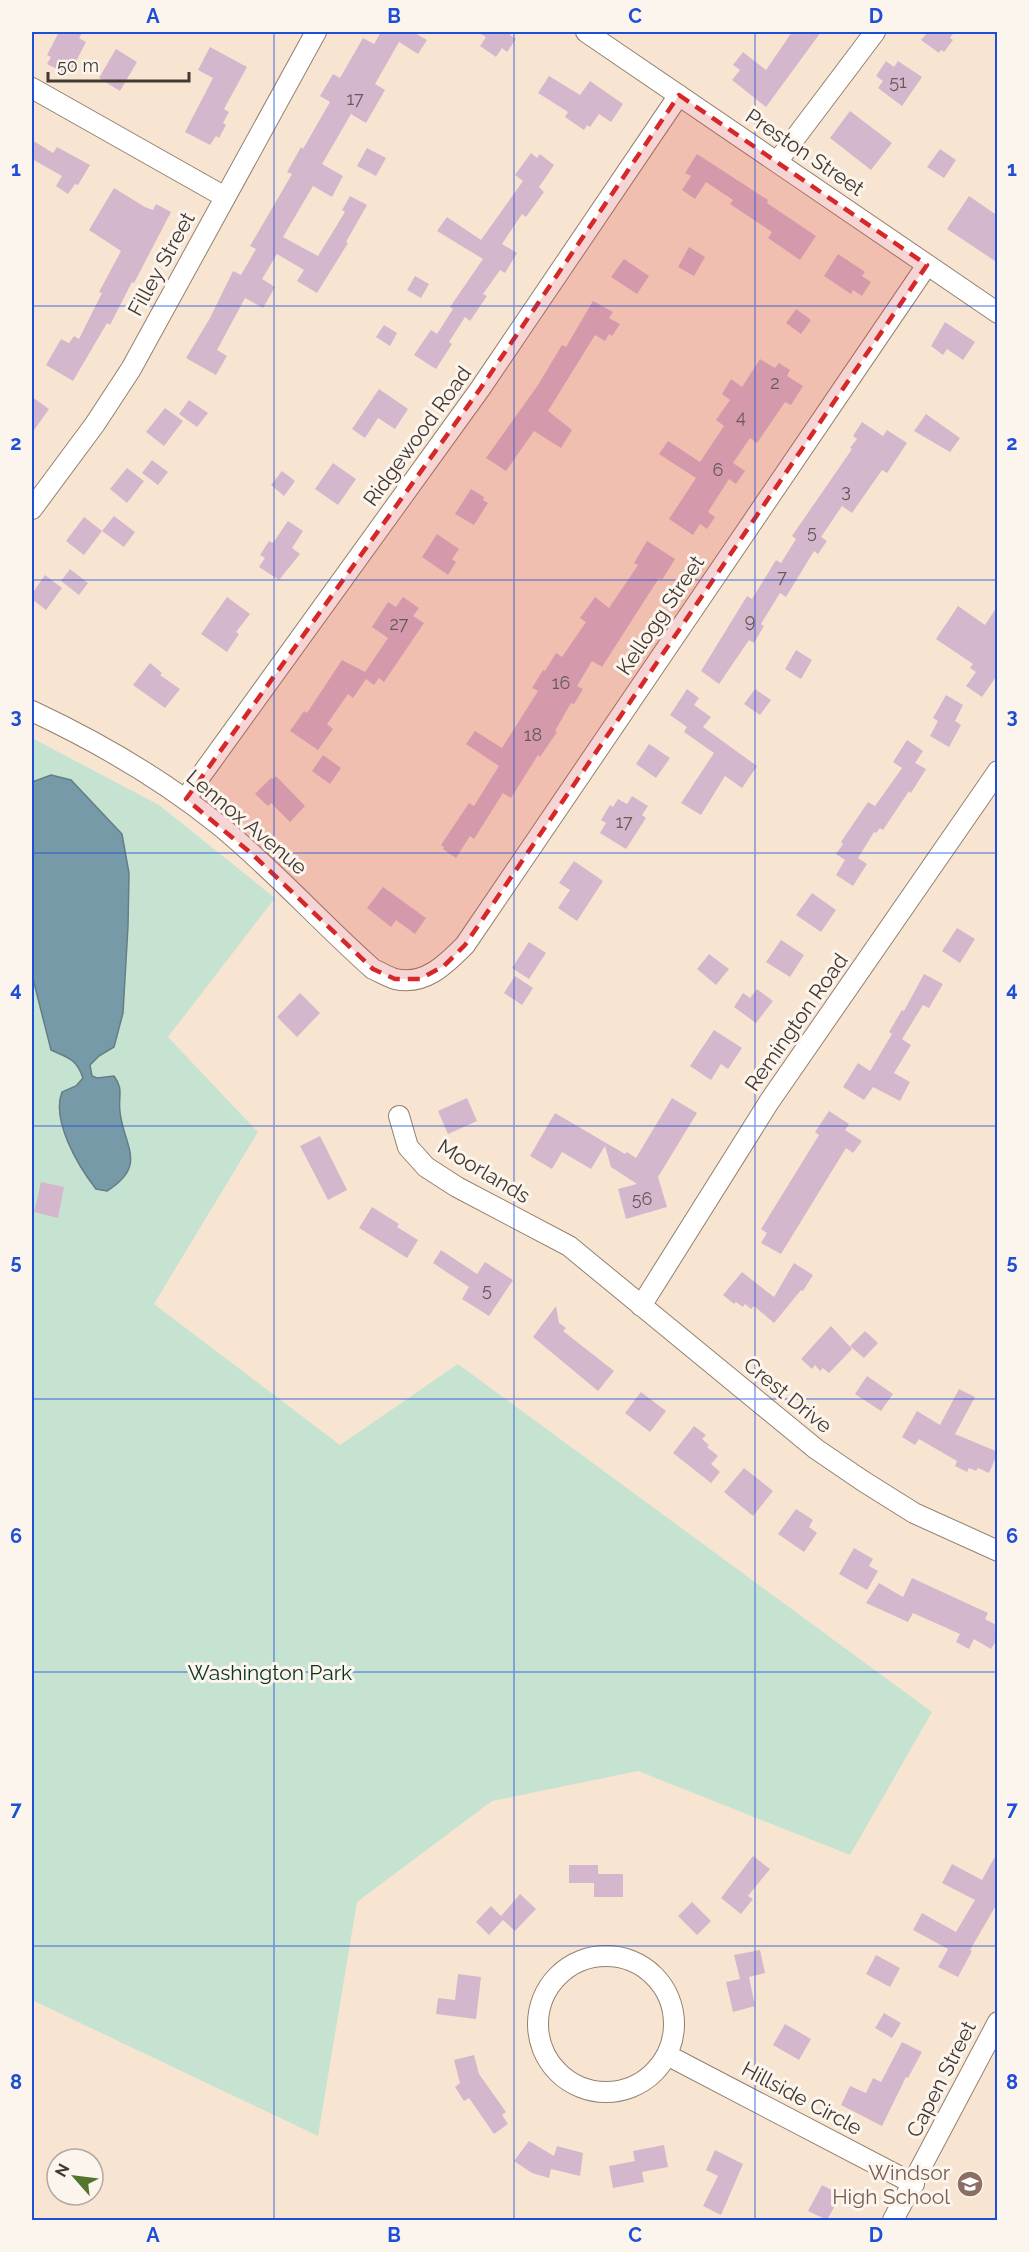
<svg xmlns="http://www.w3.org/2000/svg" width="1029" height="2252" viewBox="0 0 1029 2252" font-family="Raleway,sans-serif">
<style>
.green{fill:#c6e3d2}
.water{fill:#769aa7;stroke:#667d84;stroke-width:1.5}
.building{fill:#d4b7cd}
.lines{fill:none;stroke-linecap:round;stroke-linejoin:round}
.minor-casing{stroke:#93816f;stroke-width:22}
.minor{stroke:#fff;stroke-width:20}
.marked{fill:#d62828;fill-opacity:0.2;stroke:#d62828;stroke-width:4.5;stroke-dasharray:12 8;stroke-linejoin:round}
.grid{fill:none;stroke:#1d4ed8;stroke-width:1.5;stroke-opacity:0.55}
.labels{text-anchor:middle;dominant-baseline:central;stroke-width:6;stroke-linejoin:round;paint-order:stroke}
.number-label{font-size:18px;fill:#665959}
.street-label{font-size:21px;fill:#423a32;stroke:#fcf5ed}
.park-label{font-size:21px;fill:#073320;stroke:#fcf5ed}
.education-label{font-size:21px;fill:#785e54;stroke:#fcf5ed;text-anchor:end}
.neatline{fill:none;stroke:#1d4ed8;stroke-width:2}
.grid-label{font-size:20px;text-anchor:middle;font-weight:bold;fill:#1d4ed8}
</style>
<rect width="100%" height="100%" fill="#f8e5d1"/>
<!-- green -->
<path class="green" d="M32,738L159,805L275,898L168,1037L258,1132L154,1304L340,1445L458,1364L932,1712L850,1855L638,1771L492,1801L357,1902L318,2136L32,2000Z"/>
<!-- water -->
<path class="water" d="M51,775L71,780L122,834L129,873L128,926L123,1013L114,1047L99,1056L90,1065L92,1076L97,1078L114,1076C124,1089 118,1096 120,1112C124,1147 148,1165 107,1191L96,1189C78,1166 51,1120 62,1092L76,1086L83,1078C76,1058 68,1058 51,1050L32,975V782Z"/>
<!-- building -->
<path class="building" d="M59,32H83L79,38L86,42L72,69L66,65L63,72L47,64L51,57L47,55Z
M381,32H413L427,40L418,54L399,42L375,84L385,90L366,123L351,114L322,164L343,176L332,197L313,186L283,237L318,256L345,212L342,210L350,196L367,205L346,242L348,243L317,293L297,281L304,270L277,254L262,279L275,287L263,308L245,298L217,350L227,356L216,375L186,358L210,318L233,271L241,275L256,249L250,246L292,174L287,172L291,165L301,147L303,149L330,102L320,96L333,74L340,78L363,38L374,44Z
M477,32H513L510,35L516,39L507,52L502,48L496,57L480,46L486,37Z
M792,32H821L766,107L732,80L740,70L733,65L743,52L766,70Z
M928,32H954L950,38L953,40L944,52L941,50L939,53L921,40Z
M210,47L247,67L224,109L229,112L223,123L226,125L219,138L216,136L210,145L185,132L213,78L198,70Z
M116,49L137,62L120,91L99,78Z
M886,61L894,67L898,61L922,77L902,106L878,88L883,81L876,76Z
M549,76L580,95L590,81L623,104L611,122L599,114L590,127L587,125L584,130L565,117L568,112L538,93Z
M850,111L892,143L871,170L830,138Z
M32,140L53,153L57,147L90,165L78,185L75,184L68,194L56,186L62,176L32,159Z
M367,148L386,158L376,176L357,166Z
M940,149L956,160L944,178L927,167Z
M531,153L537,158L540,154L554,165L539,187L544,192L526,217L522,214L502,244L517,253L505,273L500,270L483,294L487,296L470,321L465,317L449,342L452,344L436,369L414,355L431,330L437,334L453,309L450,307L483,259L437,231L447,217L481,240L523,181L515,175Z
M697,154L768,200L767,203L816,236L800,260L768,238L772,232L730,204L733,200L706,182L695,199L682,190L691,176L685,173Z
M114,188L145,207L153,210L156,204L171,212L134,283L132,282L110,325L107,323L73,381L46,365L61,339L69,343L74,336L79,339L102,293L99,292L121,251L89,230Z
M969,196L998,216V263L947,229Z
M689,247L705,257L694,276L678,267Z
M838,254L865,272L862,276L871,282L862,296L853,290L851,294L824,276Z
M624,259L649,276L637,294L611,277Z
M415,276L429,284L421,298L407,290Z
M593,301L613,312L609,318L620,324L612,336L609,334L605,341L595,335L548,411L572,430L561,448L534,431L506,471L486,458L538,385L562,345L566,347Z
M796,309L811,320L801,334L786,323Z
M945,322L975,342L963,360L947,349L943,355L931,346Z
M384,325L397,333L390,346L376,337Z
M760,359L775,368L779,363L790,370L787,376L803,386L791,405L785,402L757,443L750,438L733,463L745,471L736,484L729,479L708,512L715,517L707,529L700,524L693,535L669,519L696,478L659,454L668,441L700,462L724,426L716,420L730,400L722,394L731,379L742,387Z
M379,389L408,409L395,429L378,418L365,438L352,429Z
M32,397L49,409L32,433Z
M189,400L208,413L197,427L179,414Z
M165,408L183,421L164,446L146,432Z
M926,414L960,438L950,452L914,431Z
M862,422L883,436L887,430L907,443L887,473L882,470L852,513L842,506L821,537L827,541L818,554L814,551L786,597L780,593L761,624L764,626L754,643L749,640L719,684L701,671L747,596L752,599L776,560L781,563L796,539L792,536L852,449L850,448L857,439L853,436Z
M152,460L168,472L158,485L142,473Z
M333,463L356,479L338,505L315,489Z
M127,468L144,481L127,503L110,489Z
M282,471L295,481L284,496L271,485Z
M471,489L484,497L483,500L488,503L474,525L455,514Z
M114,516L135,532L124,547L102,531Z
M84,517L102,531L84,555L66,541Z
M288,521L303,531L292,548L300,554L279,580L259,567L265,558L260,555L269,541L273,543Z
M437,534L459,549L452,559L456,562L448,575L422,557Z
M647,541L675,559L662,580L659,578L602,667L592,661L577,686L583,689L574,704L571,703L555,731L557,732L540,757L538,755L511,798L503,793L474,839L470,836L456,858L443,849L444,847L441,845L469,803L474,806L499,766L466,744L475,731L502,748L538,691L532,688L543,670L545,671L556,653L562,657L586,622L580,618L595,597L609,608L638,565L634,563Z
M70,569L88,583L79,595L61,581Z
M45,575L62,588L46,610L32,599V594Z
M227,597L250,614L236,632L239,634L227,652L201,634Z
M403,597L419,608L413,616L424,623L384,682L379,678L374,685L366,679L353,698L348,694L327,724L333,729L318,750L290,731L304,711L307,713L342,660L365,672L388,638L372,627L388,602L396,607Z
M998,605V674L982,697L966,686L976,672L970,668L973,664L936,639L958,606L985,625Z
M796,650L812,660L801,679L785,669Z
M150,663L162,673L160,675L180,689L165,708L133,685Z
M687,689L699,698L694,705L711,717L703,727L757,766L742,788L725,776L701,815L681,803L714,753L684,732L687,727L670,715Z
M755,689L771,700L760,715L744,704Z
M946,695L963,705L955,721L961,725L949,747L930,736L938,721L933,718Z
M907,740L923,751L915,763L926,769L911,793L909,791L883,830L880,828L876,833L874,832L858,858L867,864L853,886L836,875L845,860L836,854L843,844L841,842L868,802L875,806L902,768L893,762Z
M649,744L670,758L656,778L636,764Z
M323,755L341,768L330,784L312,771Z
M276,776L305,806L290,822L271,803L268,806L255,794L271,778L273,779Z
M632,796L648,806L642,815L646,818L626,849L600,833L606,823L601,820L610,805L613,807L618,799L627,804Z
M574,861L603,881L577,921L558,908L570,890L559,883Z
M383,887L426,918L415,934L396,920L391,927L367,908Z
M812,893L836,910L821,932L796,915Z
M957,928L975,939L960,963L942,951Z
M781,940L804,955L790,977L766,962Z
M529,942L546,953L529,979L512,968Z
M709,954L729,969L716,985L697,969Z
M924,974L943,984L929,1008L923,1005L902,1039L911,1045L894,1073L910,1082L900,1101L873,1087L864,1100L843,1087L858,1063L870,1071L892,1034L889,1032L902,1010L904,1011Z
M515,976L533,988L522,1005L504,993Z
M757,989L773,1001L756,1023L734,1007L743,993L750,998Z
M300,993L320,1013L297,1037L277,1017Z
M714,1030L742,1048L728,1069L721,1064L711,1080L690,1066Z
M467,1098L477,1121L448,1134L438,1111Z
M672,1098L697,1113L658,1177L667,1207L626,1219L618,1189L637,1184L611,1167L605,1146L591,1169L562,1152L552,1169L530,1156L555,1113L625,1154L627,1152L636,1158Z
M829,1111L849,1124L845,1130L862,1141L853,1153L846,1148L781,1254L761,1243L767,1233L761,1229L819,1135L815,1132Z
M320,1136L347,1190L328,1200L300,1146Z
M41,1182L64,1187L58,1218L34,1212Z
M372,1207L399,1224L397,1227L418,1240L407,1258L359,1228Z
M441,1250L477,1274L485,1262L513,1280L489,1316L462,1299L469,1287L433,1263Z
M794,1263L813,1275L803,1291L801,1290L774,1323L754,1306L751,1309L745,1304L743,1307L736,1302L734,1304L723,1295L742,1272L774,1297Z
M556,1306L559,1323L566,1328L563,1331L614,1371L598,1391L533,1337Z
M831,1326L852,1349L829,1373L823,1368L820,1371L815,1365L812,1369L801,1359Z
M865,1331L878,1343L864,1358L850,1346Z
M867,1376L893,1394L881,1411L855,1394Z
M959,1389L975,1397L955,1434L998,1452L989,1473L978,1468L976,1471L969,1468L967,1472L955,1466L957,1461L919,1439L915,1445L902,1437L917,1411L940,1425Z
M641,1392L666,1411L650,1432L625,1413Z
M694,1426L706,1435L702,1439L709,1445L707,1447L718,1456L711,1464L720,1472L711,1483L673,1453Z
M744,1468L773,1491L753,1516L724,1492Z
M796,1509L813,1520L809,1527L817,1533L804,1552L778,1534Z
M854,1548L873,1559L869,1566L878,1571L867,1590L839,1574Z
M912,1578L988,1613L985,1619L998,1626V1638L991,1649L974,1639L969,1649L956,1642L960,1634L913,1613L908,1622L866,1603L879,1583L903,1597Z
M998,1851V1902L970,1950L972,1951L958,1977L938,1967L948,1949L913,1930L922,1913L956,1932L975,1900L942,1883L952,1864L982,1880Z
M753,1856L770,1869L748,1896L753,1899L741,1914L721,1898Z
M569,1865H598V1874H623V1897H594V1883H569Z
M520,1894L536,1909L515,1931L503,1920L489,1935L476,1922L491,1906L501,1916Z
M692,1902L711,1921L697,1935L678,1916Z
M760,1950L765,1973L749,1977L755,2006L733,2012L726,1982L740,1979L734,1955Z
M876,1955L900,1968L890,1987L866,1974Z
M458,1974L481,1977L476,2019L436,2014L438,1998L455,2000Z
M884,2013L901,2023L892,2038L875,2028Z
M785,2024L811,2039L799,2060L773,2045Z
M902,2042L922,2052L908,2078L906,2077L882,2126L841,2105L850,2086L866,2093L873,2078L881,2082Z
M474,2055L479,2074L506,2112L502,2115L508,2124L494,2134L469,2098L464,2101L455,2087L460,2083L454,2060Z
M529,2141L554,2156L557,2146L583,2153L580,2176L551,2169L549,2178L532,2173L514,2161Z
M664,2145L668,2167L642,2172L644,2182L613,2188L609,2166L635,2161L633,2151Z
M715,2150L743,2164L721,2215L703,2206L718,2176L706,2170Z
M822,2185L841,2195L827,2220L808,2211Z"/>
<g class="lines">
<defs>
<path id="minor" d="M586,32L998,313
M32,88L225,197
M777,162L875,32
M32,509L95,424L131,369L316,32
M32,711C98,742 162,779 219,825C274,870 320,922 373,969C380,972 388,977 395,979C425,986 446,964 465,945L927,265
M186,799L202,774L480,389L679,95
M399,1116L408,1147L426,1167L457,1187L569,1246L816,1449L863,1481L914,1513L998,1551
M641,1306L769,1102L998,771
M538 2024a68 68 0 1 1 136 0a68 68 0 1 1-136 0Z
M667,2055L914,2184
M893,2220L998,2022"/>
</defs>
<!-- minor casing -->
<use href="#minor" class="minor-casing"/>
<!-- minor -->
<use href="#minor" class="minor"/>
</g>
<!-- marked area -->
<path class="marked" d="M679,95L927,265L465,945L444,966L420,979H395L373,969L252,854L186,799L480,389Z"/>
<!-- grid -->
<path class="grid" d="M274,32V2220M514,32V2220M755,32V2220M32,306H998M32,580H998M32,853H998M32,1126H998M32,1399H998M32,1672H998M32,1946H998"/>
<!-- icons -->
<defs>
<symbol id="school-disc" viewBox="-11 -11 22 22"><circle r="9.5" fill="#8d6e63" stroke="#fcf5ed"/><path d="M0-5L7-2L0 1L-7-2ZM-4 1L0 2.5L4 1V4Q0 6-4 4Z" fill="#fff"/></symbol>
</defs>
<g fill-rule="evenodd">
<use href="#school-disc" x="955" y="2169" width="30" height="30"/>
</g>
<g class="labels">
<!-- number labels -->
<g class="number-label">
<text x="898" y="81">51</text>
<text x="355" y="98">17</text>
<text x="775" y="382">2</text>
<text x="741" y="416">4</text>
<text x="718" y="469">6</text>
<text x="846" y="490">3</text>
<text x="812" y="531">5</text>
<text x="782" y="576">7</text>
<text x="750" y="620">9</text>
<text x="399" y="623">27</text>
<text x="561" y="682">16</text>
<text x="533" y="734">18</text>
<text x="624" y="821">17</text>
<text x="642" y="1198">56</text>
<text x="487" y="1289">5</text>
</g>
<!-- street labels -->
<g class="street-label">
<text transform="translate(805 152) rotate(34)">Preston Street</text>
<text transform="translate(161 264) rotate(-61)">Filley Street</text>
<text transform="translate(417 436) rotate(-54)">Ridgewood Road</text>
<text transform="translate(660 615) rotate(-56)">Kellogg Street</text>
<text transform="translate(247 822) rotate(40)">Lennox Avenue</text>
<text transform="translate(796 1022) rotate(-55)">Remington Road</text>
<text transform="translate(484 1171) rotate(31)">Moorlands</text>
<text transform="translate(788 1395) rotate(39)">Crest Drive</text>
<text transform="translate(941 2079) rotate(-63)">Capen Street</text>
<text transform="translate(802 2098) rotate(28)">Hillside Circle</text>
</g>
<!-- park labels -->
<g class="park-label">
<text x="270" y="1672">Washington Park</text>
</g>
<!-- education labels -->
<g class="education-label">
<text x="950" y="2172">Windsor<tspan x="950" dy="24">High School</tspan></text>
</g>
</g>
<!-- border -->
<rect width="1029" height="2252" fill="none" stroke="#fcf5ed" stroke-width="66"/>
<!-- north arrow -->
<g transform="translate(75 2177) rotate(298)"><circle r="28" fill="#fcf5ed" stroke="#b2aaa2" stroke-width="1.5"/>
<path d="M0-4.5L10 22L0 15L-10 22Z" fill="#54752d"/>
<text y="-9" font-size="16" font-weight="bold" text-anchor="middle" fill="#423a32">N</text>
</g>
<!-- scale -->
<path d="M48 72v9h141v-9" fill="none" stroke="#423a32" stroke-width="3"/>
<text x="57" y="72" font-size="18" fill="#423a32" stroke="#fcf5ed" stroke-width="4.5" paint-order="stroke">50 m</text>
<rect x="33" y="33" width="963" height="2186" class="neatline"/>
<g class="grid-label">
<text x="153" y="23">A</text>
<text x="394" y="23">B</text>
<text x="635" y="23">C</text>
<text x="876" y="23">D</text>
<text x="16" y="176">1</text>
<text x="1012" y="176">1</text>
<text x="16" y="450">2</text>
<text x="1012" y="450">2</text>
<text x="16" y="723">3</text>
<text x="1012" y="723">3</text>
<text x="16" y="996">4</text>
<text x="1012" y="996">4</text>
<text x="16" y="1269">5</text>
<text x="1012" y="1269">5</text>
<text x="16" y="1543">6</text>
<text x="1012" y="1543">6</text>
<text x="16" y="1816">7</text>
<text x="1012" y="1816">7</text>
<text x="16" y="2089">8</text>
<text x="1012" y="2089">8</text>
<text x="153" y="2242">A</text>
<text x="394" y="2242">B</text>
<text x="635" y="2242">C</text>
<text x="876" y="2242">D</text>
</g>
</svg>
